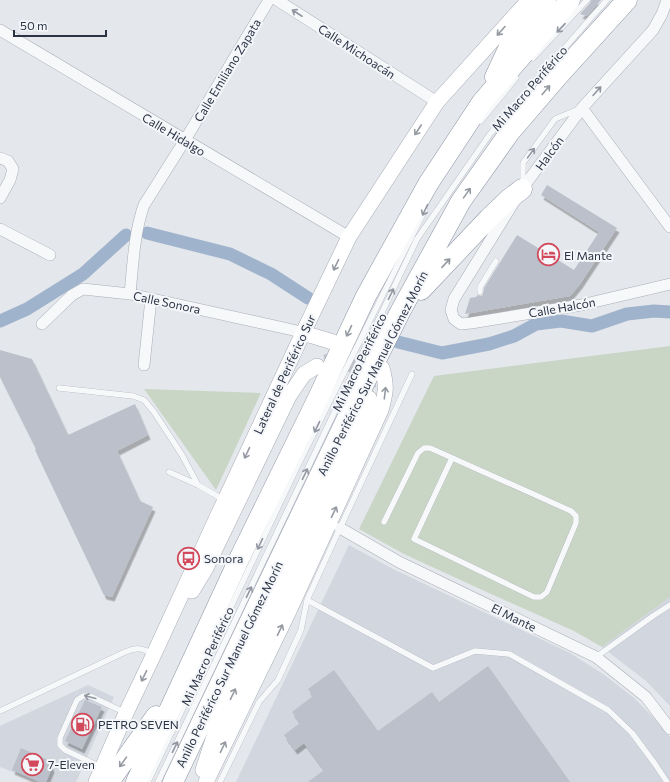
<svg xmlns="http://www.w3.org/2000/svg" width="670" height="782" viewBox="0 0 670 782" font-family="Commissioner,sans-serif">
<style>
.built{fill:#d2d6de}
.green{fill:#c9d6c5}
.lines{fill:none;stroke-linecap:round;stroke-linejoin:round}
.canal{stroke:#9fb4cc;stroke-width:13}
.building{fill:#bbc0ca;filter:url(#shadow)}
.secondary-tunnel{stroke:#bfc3cb;stroke-width:15;stroke-dasharray:15 8;stroke-linecap:butt}
.lane-casing{stroke:#a9aeb7;stroke-width:6}
.street-casing{stroke:#a9aeb7;stroke-width:12}
.secondary-casing{stroke:#a9aeb7;stroke-width:16}
.highway-casing{stroke:#8b94a3;stroke-width:21}
.lane{stroke:#f7f8fa;stroke-width:5.5}
.street{stroke:#f7f8fa;stroke-width:11}
.secondary{stroke:#fff;stroke-width:15}
.highway{stroke:#fff;stroke-width:20}
.oneway{stroke:#9196a0}
.oneway2{stroke:#959aa2}
.labels{text-anchor:middle;dominant-baseline:central;stroke-width:4;stroke-linejoin:round;paint-order:stroke}
.street-label{font-size:12px;fill:#2b3445;stroke:#f4f6f9}
.poi-label{font-size:12px;fill:#2b3445;stroke:#f4f6f9;text-anchor:start}
</style>
<defs>
<filter id="shadow"><feDropShadow dx="2.5" dy="4.5" stdDeviation="0" flood-color="#0004"/></filter>
</defs>
<rect width="100%" height="100%" fill="#e4e7ec"/>
<!-- built -->
<path class="built" d="M349,545L395,570L570,653L603,674L633,697L653,717L670,737V782H236Z
M670,597V706L646,681L602,647Z
M88,685L114,697L76,782H39L0,767V726Z"/>
<!-- green -->
<path class="green" d="M670,346V597L602,647L574,631L480,589L404,554L359,529L434,376Z
M144,389L261,393L216,490Z"/>
<g class="lines">
<!-- canal -->
<path class="canal" d="M147,233L230,254L271,274L308,298
M0,321L27,309L83,274L126,235
M398,342L442,353L489,344L514,336L536,324L561,321L592,326L627,314L654,311L670,312"/>
</g>
<!-- building -->
<path class="building" d="M591,0H601L587,16L580,14L590,3Z
M547,185L617,228L580,284L570,296L465,314L470,298L476,297L478,295L482,296L483,294L484,288L517,235L574,270L599,232L541,195Z
M0,350L32,359L68,435L135,404L148,435L117,451L140,501L153,507L112,597L104,595L35,450L36,449L0,377Z
M488,666L570,782H308L324,770L304,743L295,750L284,735L300,723L292,712L313,696L308,689L334,670L378,731L432,692L439,702Z
M85,700L102,707L82,749L65,741Z
M21,748L48,760L52,768L46,782H40L12,770Z"/>
<g class="lines">
<!-- secondary-tunnel -->
<path class="secondary-tunnel" d="M325,362L335,360L348,363L357,368L366,380L369,389"/>
<defs>
<path id="lane" d="M533,58L587,0
M481,121L516,78
M523,185V163L555,119L579,109
M480,292V287L496,261
M59,388L133,396L144,400L154,412L182,455L198,485
M169,472L198,485L224,500
M384,522L418,453L424,448H430L571,511L576,516V523L547,592L541,597H534L414,539L452,458
M307,600L433,668L475,651L509,654L608,710L632,733L655,764L667,782
M596,657L653,616L670,605
M0,711L125,652C138,647 141,648 154,654
M101,767L65,750L60,745V738L77,700L83,696H90L126,713
M148,782L298,465L425,210
M158,782L417,239L490,134L589,20L607,0
M220,782L259,702L278,680L301,630L307,600L340,528L412,374"/>
<path id="street" d="M277,0L437,102
M667,0L662,14L653,30L582,108L522,189L454,299L451,310L454,319L461,324L471,323L581,305L670,284
M0,30L349,237
M582,108L670,227
M0,158L8,161L13,169L10,180L0,198
M0,229L50,255
M130,294C133,264 134,233 144,205L185,140L269,0
M42,324L72,295L83,289L130,294L293,330L303,333
M144,365L151,299
M340,528L399,562L596,657L646,697L670,729"/>
<path id="secondary" d="M303,333L333,342
M192,591L206,568L289,396L304,374L317,366
M203,770L217,727L359,430L366,411L369,398
M96,782L126,713L154,654L218,515L303,333L349,237L437,102L529,0
M206,782L289,611L381,410C386,392 387,386 382,368"/>
<path id="highway" d="M495,77L509,47L546,0
M421,290L489,218L509,199L522,189
M109,782L156,716
M136,782L241,555L317,400L366,296L428,184L482,102L570,0
M173,782L349,414L400,312L461,201L510,132L559,75L627,0"/>
</defs>
<!-- lane casing -->
<use href="#lane" class="lane-casing"/>
<!-- street casing -->
<use href="#street" class="street-casing"/>
<!-- secondary casing -->
<use href="#secondary" class="secondary-casing"/>
<!-- highway casing -->
<use href="#highway" class="highway-casing"/>
<!-- lane -->
<use href="#lane" class="lane"/>
<!-- street -->
<use href="#street" class="street"/>
<!-- secondary -->
<use href="#secondary" class="secondary"/>
<!-- highway -->
<use href="#highway" class="highway"/>
</g>
<!-- one-way arrows -->
<defs><path id="oneway-shaft" d="M-6 0H5M1.5-3L5.5 0L1.5 3" fill="none" stroke-width="1.6" stroke-linecap="round" stroke-linejoin="round"/></defs>
<g class="oneway">
<use href="#oneway-shaft" transform="translate(297 13) rotate(-147)"/>
<use href="#oneway-shaft" transform="translate(561 28) rotate(133)"/>
<use href="#oneway-shaft" transform="translate(597 91) rotate(-48)"/>
<use href="#oneway-shaft" transform="translate(531 153) rotate(-54)"/>
<use href="#oneway-shaft" transform="translate(425 210) rotate(116)"/>
<use href="#oneway-shaft" transform="translate(391 294) rotate(-64)"/>
<use href="#oneway-shaft" transform="translate(317 427) rotate(116)"/>
<use href="#oneway-shaft" transform="translate(305 474) rotate(-64)"/>
<use href="#oneway-shaft" transform="translate(260 544) rotate(115)"/>
<use href="#oneway-shaft" transform="translate(249 592) rotate(-64)"/>
<use href="#oneway-shaft" transform="translate(90 697) rotate(-165)"/>
<use href="#oneway-shaft" transform="translate(175 747) rotate(-64)"/>
</g>
<g class="oneway2">
<use href="#oneway-shaft" transform="translate(501 31) rotate(132)"/>
<use href="#oneway-shaft" transform="translate(546 90) rotate(-50)"/>
<use href="#oneway-shaft" transform="translate(418 130) rotate(123)"/>
<use href="#oneway-shaft" transform="translate(467 193) rotate(-55)"/>
<use href="#oneway-shaft" transform="translate(446 263) rotate(-47)"/>
<use href="#oneway-shaft" transform="translate(336 265) rotate(116)"/>
<use href="#oneway-shaft" transform="translate(349 331) rotate(115)"/>
<use href="#oneway-shaft" transform="translate(385 393) rotate(-83)"/>
<use href="#oneway-shaft" transform="translate(247 453) rotate(115)"/>
<use href="#oneway-shaft" transform="translate(334 512) rotate(-65)"/>
<use href="#oneway-shaft" transform="translate(280 630) rotate(-64)"/>
<use href="#oneway-shaft" transform="translate(144 676) rotate(116)"/>
<use href="#oneway-shaft" transform="translate(233 694) rotate(-64)"/>
<use href="#oneway-shaft" transform="translate(223 747) rotate(-64)"/>
<use href="#oneway-shaft" transform="translate(123 762) rotate(126)"/>
</g>
<!-- icons -->
<defs>
<symbol id="hotel-ring" viewBox="-11 -11 22 22"><circle r="9.5" fill="#f4f6f9" stroke="#d1495b" stroke-width="1.5"/><path d="M-6-4.5h1.5V1H6V5H4.5V3h-9V5H-6ZM-4 0a1.8 1.8 0 1 1 3.6 0ZM.5 0V-2.5h3Q6-2.5 6 0Z" fill="#d1495b"/></symbol>
<symbol id="bus-ring" viewBox="-11 -11 22 22"><circle r="9.5" fill="#f4f6f9" stroke="#d1495b" stroke-width="1.5"/><path d="M-5-6H5V4H4V6H2V4H-2V6H-4V4H-5ZM-3.5-4V0h7V-4ZM-3.5 1.2v1.5H-2V1.2ZM2 1.2v1.5H3.5V1.2Z" fill="#d1495b"/></symbol>
<symbol id="fuel-ring" viewBox="-11 -11 22 22"><circle r="9.5" fill="#f4f6f9" stroke="#d1495b" stroke-width="1.5"/><path d="M-5.5-6h7V0h2V4h1.3V-2.5L3-4.5l.8-.8L6-3V5H2.5V1h-1V6h-7ZM-4.2-4.7v3.2H.2V-4.7Z" fill="#d1495b"/></symbol>
<symbol id="supermarket-ring" viewBox="-11 -11 22 22"><circle r="9.5" fill="#f4f6f9" stroke="#d1495b" stroke-width="1.5"/><path d="M-6-5.5h2.5l.6 2H6L4.5 2H-2.5L-4.4-4H-6ZM-1.5 3.2a1.3 1.3 0 1 0 .1 0ZM3 3.2a1.3 1.3 0 1 0 .1 0Z" fill="#d1495b"/></symbol>
</defs>
<g fill-rule="evenodd">
<use href="#hotel-ring" x="536" y="242" width="25" height="25"/>
<use href="#bus-ring" x="176" y="546" width="25" height="25"/>
<use href="#fuel-ring" x="70" y="712" width="25" height="25"/>
<use href="#supermarket-ring" x="20" y="752" width="25" height="25"/>
</g>
<g class="labels">
<!-- street labels -->
<g class="street-label">
<text transform="translate(357 51) rotate(33)">Calle Michoacán</text>
<text transform="translate(227 70) rotate(-59)">Calle Emiliano Zapata</text>
<text transform="translate(529 88) rotate(-49)">Mi Macro Periférico</text>
<text transform="translate(174 134) rotate(31)">Calle Hidalgo</text>
<text transform="translate(549 153) rotate(-54)">Halcón</text>
<text transform="translate(167 302) rotate(12)">Calle Sonora</text>
<text transform="translate(562 307) rotate(-10)">Calle Halcón</text>
<text transform="translate(359 362) rotate(-64)">Mi Macro Periférico</text>
<text transform="translate(372 373) rotate(-63)">Anillo Periférico Sur Manuel Gómez Morín</text>
<text transform="translate(284 374) rotate(-65)">Lateral de Periférico Sur</text>
<text transform="translate(514 617) rotate(26)">El Mante</text>
<text transform="translate(207 656) rotate(-65)">Mi Macro Periférico</text>
<text transform="translate(229 664) rotate(-64)">Anillo Periférico Sur Manuel Gómez Morín</text>
</g>
<!-- poi labels -->
<g class="poi-label">
<text x="564" y="255">El Mante</text>
<text x="204" y="558">Sonora</text>
<text x="98" y="724">PETRO SEVEN</text>
<text x="48" y="764">7-Eleven</text>
</g>
</g>
<!-- scale -->
<path d="M14 30v6h92v-6" fill="none" stroke="#2b3445" stroke-width="2"/>
<text x="20" y="30" font-size="12" fill="#2b3445" stroke="#f4f6f9" stroke-width="3" paint-order="stroke">50 m</text>
</svg>
